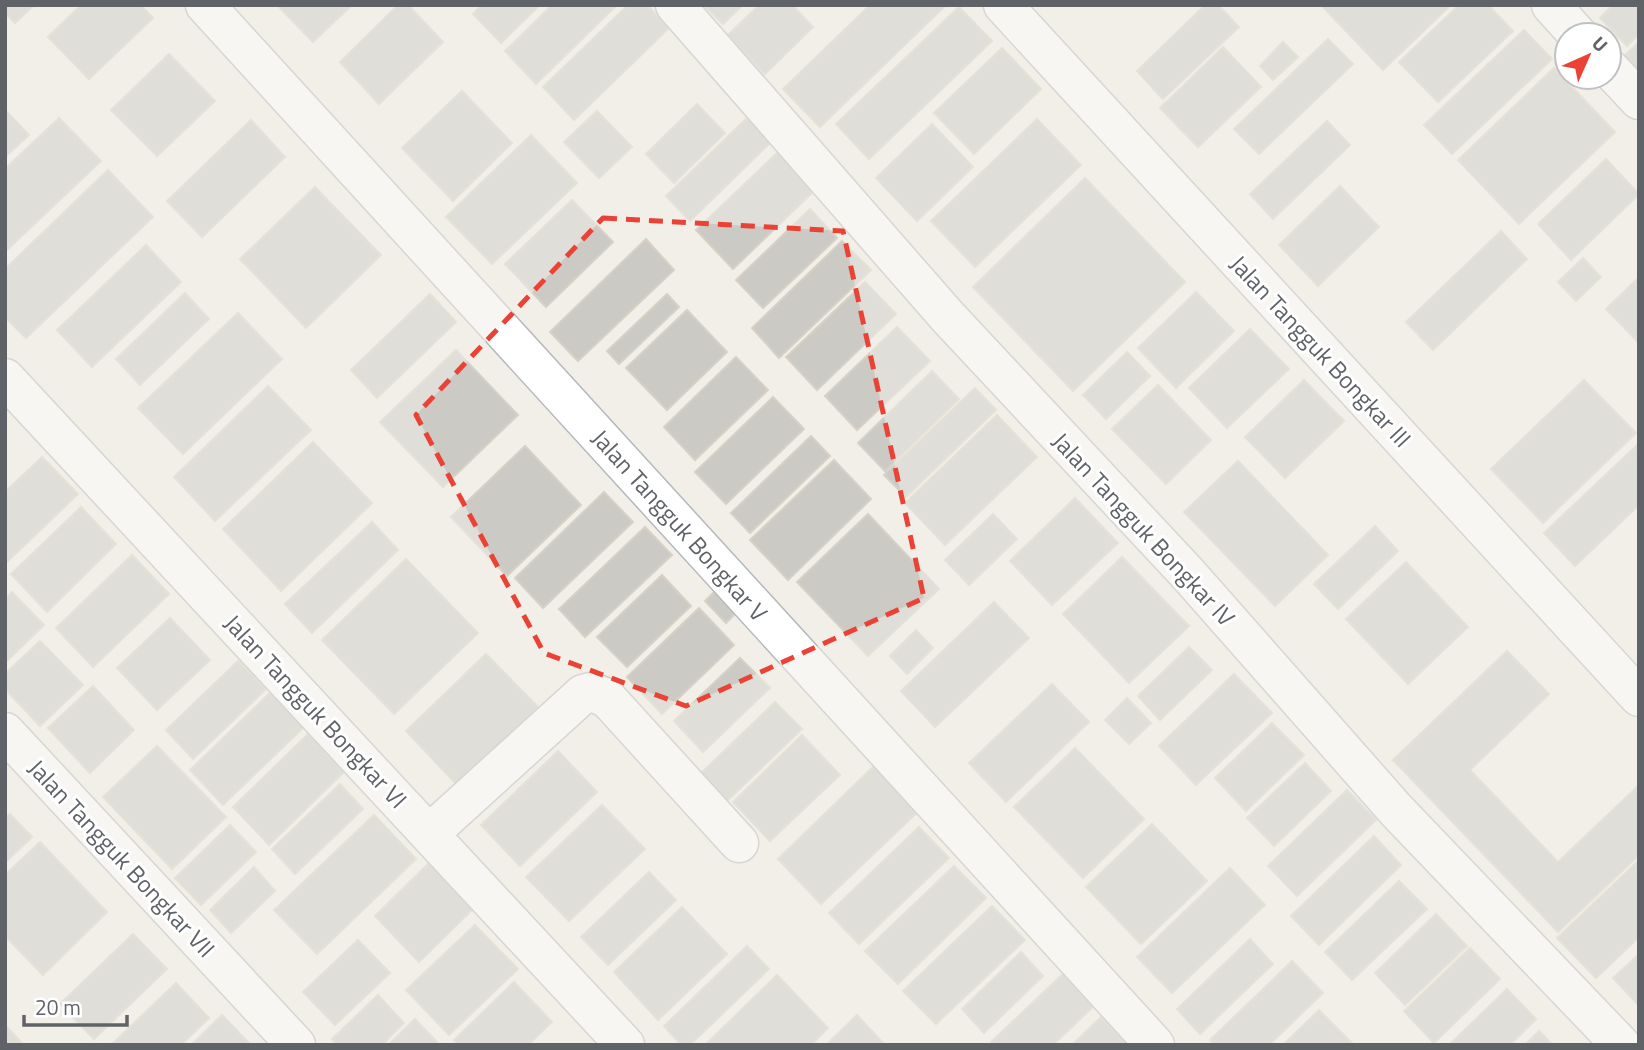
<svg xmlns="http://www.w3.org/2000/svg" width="1644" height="1050" viewBox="0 0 1644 1050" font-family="'Titillium Web',sans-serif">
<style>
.building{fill:#cccac5;stroke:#d6d1c6;stroke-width:2}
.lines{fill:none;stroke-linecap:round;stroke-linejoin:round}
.minor-casing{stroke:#b5b8bc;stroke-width:41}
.minor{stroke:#fff;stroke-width:38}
.marked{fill:none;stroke:#ea4335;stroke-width:5;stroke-dasharray:14 9;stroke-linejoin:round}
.labels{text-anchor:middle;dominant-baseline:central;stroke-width:6;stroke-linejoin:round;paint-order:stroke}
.street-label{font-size:24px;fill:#5f6368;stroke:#fff}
</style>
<rect width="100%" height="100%" fill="#f1efe8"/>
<!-- building -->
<path class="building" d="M5,5H34L15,23L5,13Z
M81,5H141L153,18L89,79L48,37Z
M277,5H352L313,42Z
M398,5H408L443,42L379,104L340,62Z
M482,5H540L501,43L473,14Z
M552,5H617L536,84L505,51Z
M628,5H647L669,28L574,120L543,87Z
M704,5H743L723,24Z
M759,5H792L813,27L765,74L728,35Z
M870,5H946L820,127L783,89Z
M1205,5H1218L1239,27L1163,99L1137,71Z
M1321,5H1451L1383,70Z
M1459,5H1488L1513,31L1438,102L1399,62Z
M1613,5H1639V34L1627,46L1600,18Z
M959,7L992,41L869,159L836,124Z
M1524,30L1552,59L1452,154L1424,125Z
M1328,39L1353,64L1259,154L1234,129Z
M1283,42L1298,57L1273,80L1260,66Z
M1639,42V76L1622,58Z
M1223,47L1261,87L1198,147L1160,108Z
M1002,48L1041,89L974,154L934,113Z
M169,54L215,101L157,156L111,110Z
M1554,68L1615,132L1519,224L1458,160Z
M462,91L512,143L453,201L402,148Z
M697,104L725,133L674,183L646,154Z
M5,110L29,135L5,157Z
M597,111L632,147L599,178L564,142Z
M59,118L101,161L5,252V169Z
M747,118L770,143L690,221L666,196Z
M1037,119L1081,165L975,267L931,221Z
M251,120L285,157L202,237L167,201Z
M1327,121L1350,145L1273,219L1250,194Z
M932,124L973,167L917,221L876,178Z
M531,135L577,183L492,264L446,217Z
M778,152L814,191L733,269L696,230Z
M1606,159L1639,194L1571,260L1538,224Z
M108,170L153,217L26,338L5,317V269Z
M1085,178L1185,282L1073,391L973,287Z
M1340,186L1379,227L1318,286L1279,245Z
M315,187L381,255L306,328L240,259Z
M572,200L613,242L546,307L505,264Z
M810,209L837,238L763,308L736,280Z
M1501,231L1527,259L1433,350L1406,322Z
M646,239L674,270L578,361L550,332Z
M842,241L871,270L779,358L752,328Z
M146,245L181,282L92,367L57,330Z
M1583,258L1601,277L1576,301L1558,282Z
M1639,277V343L1606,309Z
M865,282L896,314L817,390L786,357Z
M1196,292L1234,331L1176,388L1138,348Z
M185,293L209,319L140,385L116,359Z
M430,294L456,322L377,398L351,370Z
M667,294L679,307L619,364L607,351Z
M687,310L727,352L667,410L626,368Z
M238,313L282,359L183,454L138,408Z
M897,327L930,361L857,430L825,396Z
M1250,329L1289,369L1227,428L1189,388Z
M456,350L518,415L443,487L380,422Z
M1127,352L1150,376L1106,419L1083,395Z
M736,357L768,390L695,460L664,427Z
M932,371L959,399L885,471L858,443Z
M1304,380L1344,421L1285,478L1245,437Z
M1584,380L1636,433L1543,523L1491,469Z
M1158,385L1211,440L1166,484L1112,429Z
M268,386L311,430L215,521L174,477Z
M975,388L996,410L906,497L884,475Z
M773,397L804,429L726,504L695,472Z
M997,415L1037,457L945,545L905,503Z
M811,436L830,456L750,533L731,513Z
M313,442L372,503L281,591L223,529Z
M1639,443V505L1575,566L1544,533Z
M525,446L581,505L507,576L451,517Z
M42,457L78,494L5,564V492Z
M834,460L871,499L788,580L750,540Z
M1238,461L1328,555L1275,606L1184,512Z
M604,492L633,522L543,608L515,578Z
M1075,498L1118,543L1052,605L1010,561Z
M81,507L116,544L47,612L11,574Z
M868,514L939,589L868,656L797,582Z
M993,514L1017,539L969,585L945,560Z
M372,522L398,550L312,633L285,604Z
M1375,526L1398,551L1338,609L1314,584Z
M645,527L672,555L585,637L559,609Z
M132,555L169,594L93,667L56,628Z
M1122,557L1189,626L1129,683L1063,614Z
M406,559L478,633L394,714L322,640Z
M1406,562L1468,627L1408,684L1346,619Z
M662,575L691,606L627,667L597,637Z
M724,582L745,604L726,623L705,601Z
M12,592L44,625L5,663V599Z
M994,602L1029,638L935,727L901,691Z
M699,608L734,645L662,714L627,677Z
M170,618L210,660L157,710L117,668Z
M916,630L933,648L907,674L890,656Z
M40,641L83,685L40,726L5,689V674Z
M1189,647L1212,670L1160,720L1138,696Z
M1507,651L1549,694L1470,770L1558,862L1639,785V855L1558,932L1393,760Z
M486,654L540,709L459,787L406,731Z
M740,658L770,688L703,752L674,721Z
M238,661L266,689L193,759L166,730Z
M1234,674L1272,713L1196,785L1159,746Z
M1052,684L1089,722L1006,802L969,763Z
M93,686L134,730L90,773L48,728Z
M272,691L306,725L223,805L190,770Z
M1127,698L1151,723L1129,744L1105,720Z
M775,702L802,729L724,804L698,776Z
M1272,723L1304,755L1246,811L1215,778Z
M308,734L344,772L269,845L233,807Z
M802,735L840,775L770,841L733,802Z
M157,746L226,817L172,869L103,797Z
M1075,748L1144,819L1083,878L1014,807Z
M558,751L597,792L520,866L481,825Z
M879,761L923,807L821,904L778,859Z
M1305,763L1331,791L1274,846L1247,818Z
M340,784L363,809L295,874L272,849Z
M1347,790L1376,820L1297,896L1268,866Z
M602,805L645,849L569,921L526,877Z
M10,814L32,837L5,863V818Z
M374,815L416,859L317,954L274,910Z
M1152,824L1207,881L1141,944L1086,887Z
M230,825L256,852L201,905L175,878Z
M919,827L949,858L859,944L829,913Z
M1374,836L1401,865L1319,945L1291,916Z
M40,842L107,912L43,975L5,936V875Z
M1639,860V937L1596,978L1557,938Z
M429,863L473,909L419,962L375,916Z
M954,866L986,898L898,984L865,951Z
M254,867L275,891L231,933L210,910Z
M1230,868L1265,905L1172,993L1137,957Z
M649,872L676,900L608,965L581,937Z
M1399,881L1427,909L1352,980L1325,952Z
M992,906L1025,940L936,1024L903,991Z
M682,907L727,954L658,1020L614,972Z
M1436,914L1467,946L1405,1005L1375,973Z
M475,925L518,969L449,1035L406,990Z
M133,934L167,969L94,1039L60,1004Z
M1250,939L1273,964L1200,1034L1177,1009Z
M358,940L390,973L335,1025L303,992Z
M747,946L769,969L690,1045H681L664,1026Z
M1470,948L1500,979L1434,1043L1404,1011Z
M1021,952L1043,976L984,1033L962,1009Z
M1639,954V1006L1613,978Z
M1292,961L1323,993L1269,1045H1215L1210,1040Z
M1067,970L1098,1002L1053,1045H994L991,1042Z
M777,975L828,1028L811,1045H705Z
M514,982L552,1022L528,1045H459L454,1040Z
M176,983L209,1018L181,1045H111Z
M1507,989L1536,1019L1510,1045H1449Z
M378,995L404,1023L382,1045H337L332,1039Z
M1319,1010L1354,1045H1283Z
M222,1015L251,1045H191Z
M857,1015L885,1045H826Z
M1101,1017L1128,1045H1072Z
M415,1019L437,1042L433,1045H388Z
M6,1026L24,1045H5Z
M1539,1031L1553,1045H1525Z"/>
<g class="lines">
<defs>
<path id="minor" d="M205,5L1155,1045
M675,5L947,316L1188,574L1396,810L1621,1045
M1003,5L1639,697
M1551,5L1578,35
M1609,68L1639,100
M5,378L625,1045
M5,732L296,1045
M430,833L583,694L591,692L607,698L739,843"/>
</defs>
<!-- minor casing -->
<use href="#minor" class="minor-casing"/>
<!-- minor -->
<use href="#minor" class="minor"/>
</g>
<!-- marked area -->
<path d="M0 0H1644V1050H0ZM603,218L843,231L924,598L686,706L544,653L416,415Z" fill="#f1efe8" fill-opacity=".55" fill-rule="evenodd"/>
<path class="marked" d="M603,218L843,231L924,598L686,706L544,653L416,415Z"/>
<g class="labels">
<!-- street labels -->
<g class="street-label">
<text transform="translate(1321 351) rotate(47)">Jalan Tangguk Bongkar III</text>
<text transform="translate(680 525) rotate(48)">Jalan Tangguk Bongkar V</text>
<text transform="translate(1144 529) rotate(47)">Jalan Tangguk Bongkar IV</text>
<text transform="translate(316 711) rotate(47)">Jalan Tangguk Bongkar VI</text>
<text transform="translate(122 858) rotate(47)">Jalan Tangguk Bongkar VII</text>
</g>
</g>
<!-- border -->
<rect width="1644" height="1050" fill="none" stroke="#5f6368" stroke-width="14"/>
<!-- north arrow -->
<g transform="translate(1588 56) rotate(45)"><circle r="33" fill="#ffffff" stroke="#bfc1c3" stroke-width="2"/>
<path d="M0-5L12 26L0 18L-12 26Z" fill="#ea4335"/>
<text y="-10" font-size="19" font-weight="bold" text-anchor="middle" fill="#5f6368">U</text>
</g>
<!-- scale -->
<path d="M24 1015v10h103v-10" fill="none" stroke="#5f6368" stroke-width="3.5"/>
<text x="35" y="1015" font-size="21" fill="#5f6368" stroke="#ffffff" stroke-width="5" paint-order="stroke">20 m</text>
</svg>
